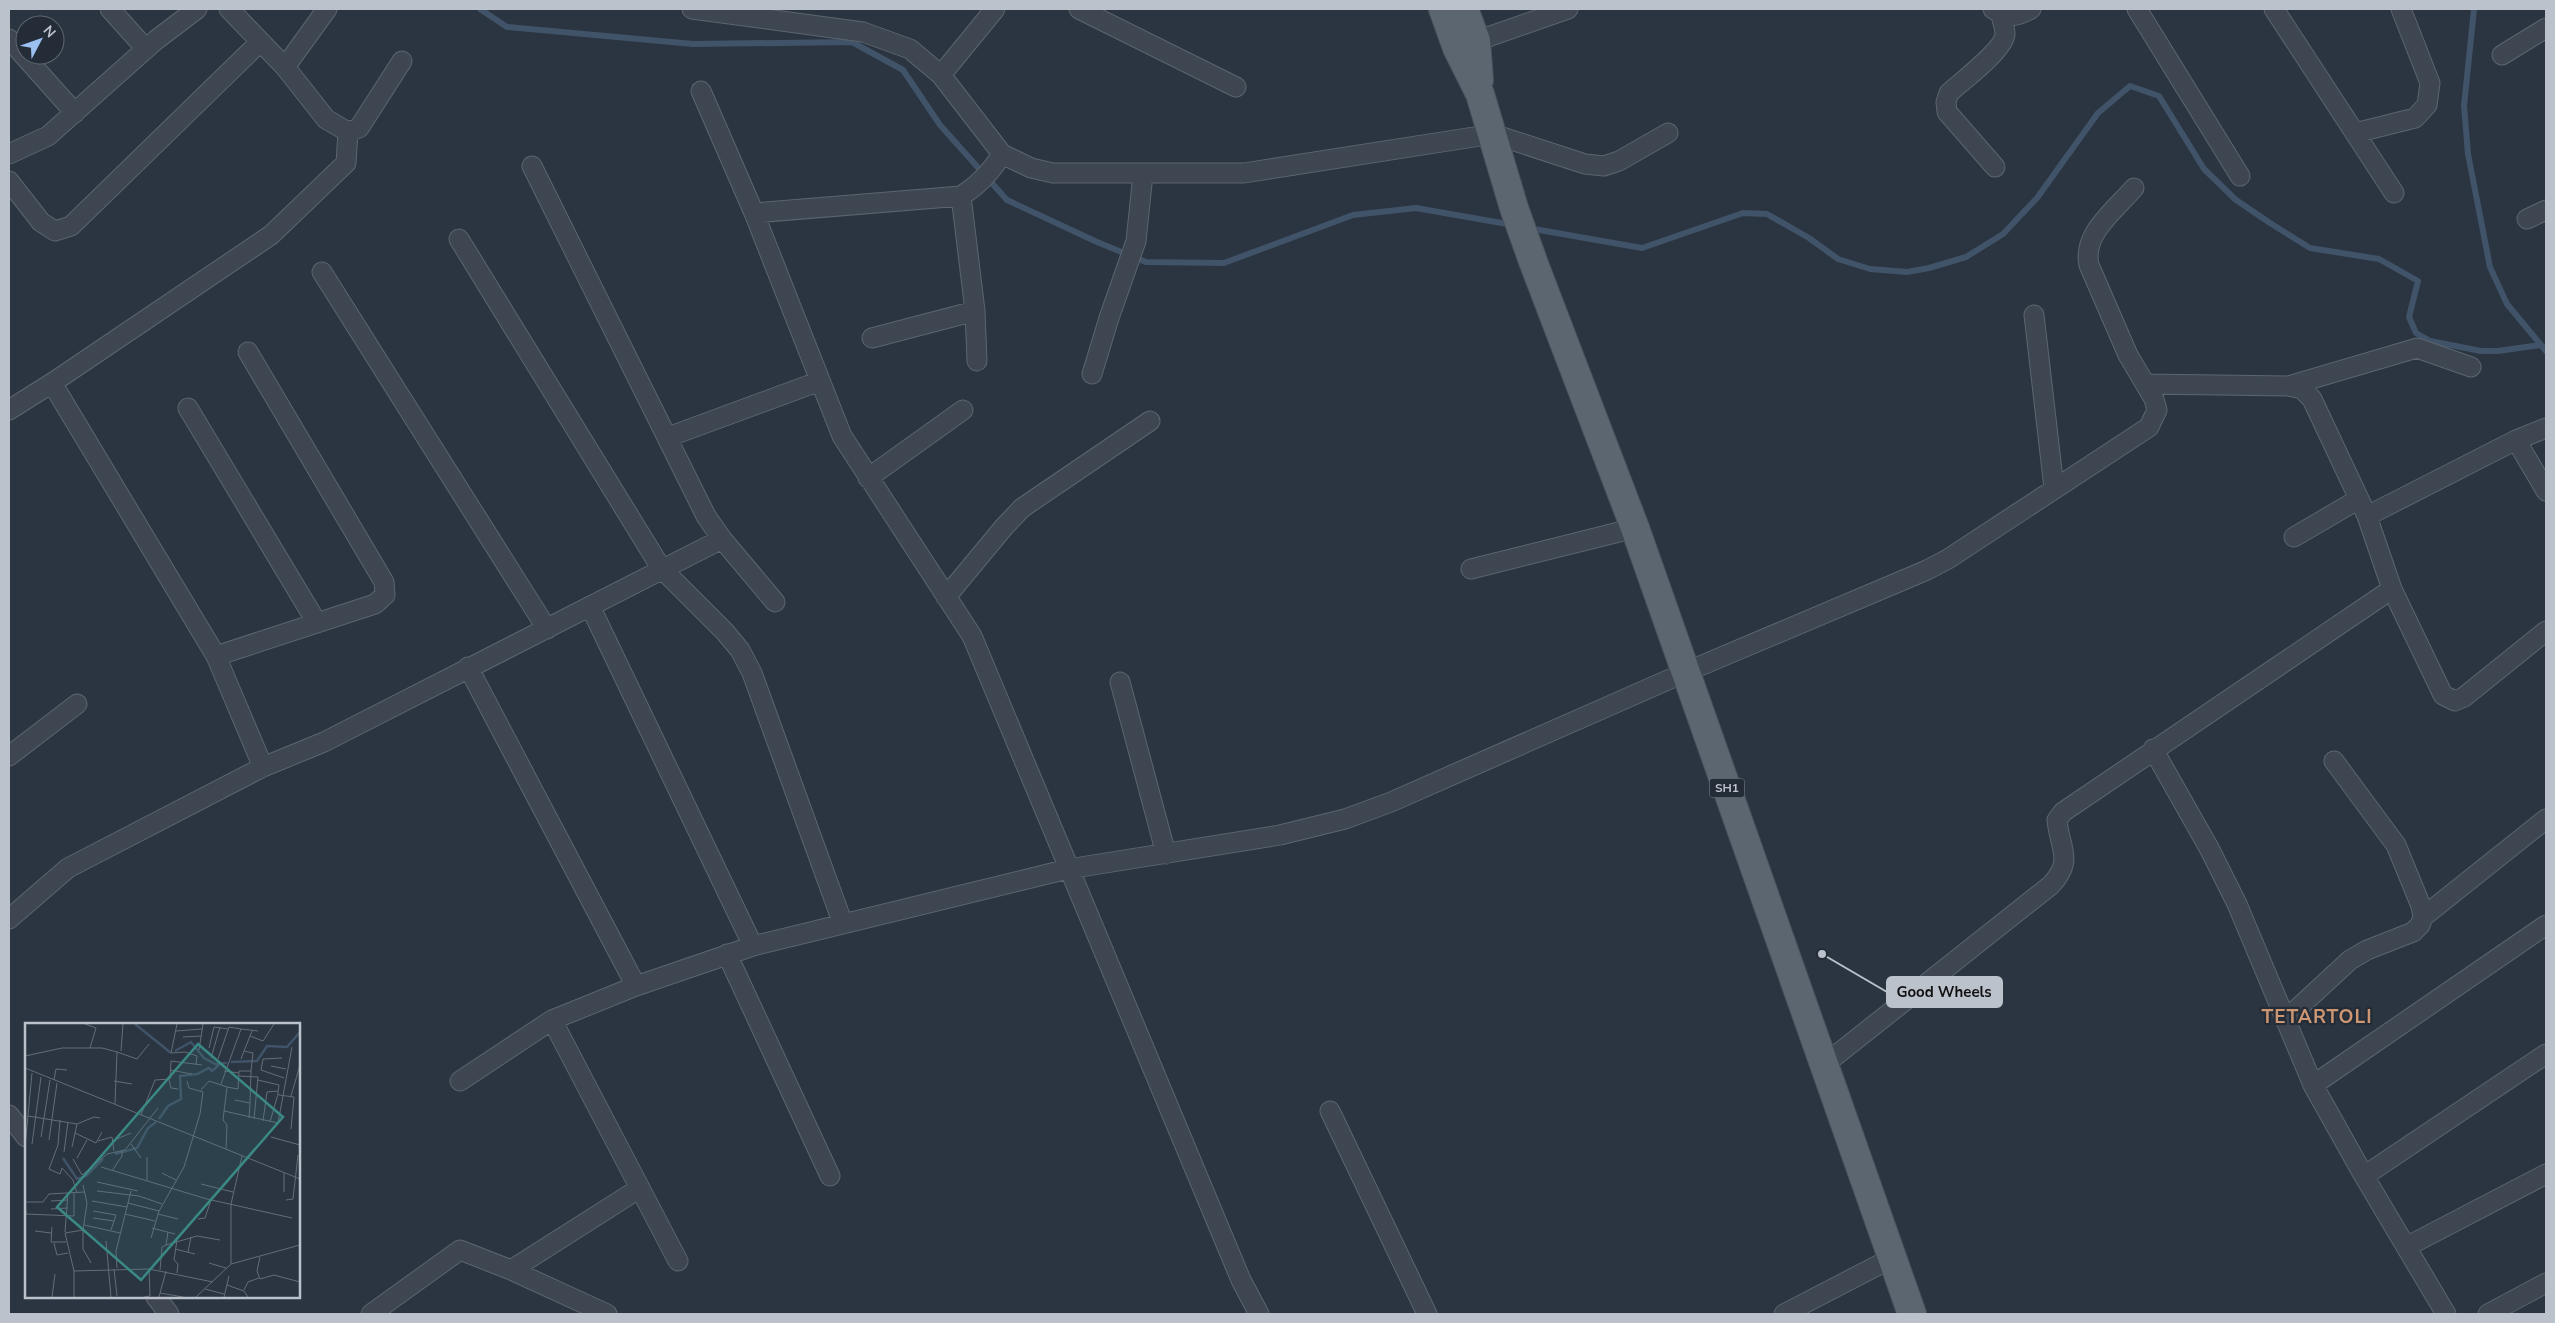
<svg xmlns="http://www.w3.org/2000/svg" width="2555" height="1323" viewBox="0 0 2555 1323" font-family="'Nunito Sans',sans-serif">
<style>
.lines{fill:none;stroke-linecap:round;stroke-linejoin:round}
.stream{stroke:#415368;stroke-width:6}
.street-casing{stroke:#5c656f;stroke-width:21}
.primary-casing{stroke:#48505b;stroke-width:30}
.street{stroke:#3e4751;stroke-width:19}
.primary{stroke:#5c6671;stroke-width:28}
.labels{text-anchor:middle;dominant-baseline:central;stroke-width:4.5;stroke-linejoin:round;paint-order:stroke}
.shield{fill:#232c37;stroke:#8d959f;stroke-width:1}
.shield-label{font-size:12px;font-weight:bold;fill:#bbc2cb}
.district-label{font-size:19px;font-weight:bold;letter-spacing:1px;fill:#cd9774;stroke:#232c37}
.inset-river{fill:none;stroke:#415368;stroke-width:2.5}
.inset-road{fill:none;stroke:#646d78;stroke-width:1}
.view{fill:#3a8985;fill-opacity:0.15;stroke:#3a8985;stroke-width:2.5}
.inset-edge{fill:none;stroke:#bbc2cb;stroke-width:2.5}
.leader{fill:none;stroke:#bbc2cb;stroke-width:2}
.callout-dot{fill:#bbc2cb;stroke:#232c37;stroke-width:2}
.callout{fill:#bbc2cb;stroke:#bbc2cb;stroke-width:2}
.callout-label{font-size:15px;text-anchor:middle;font-weight:bold;fill:#111}
</style>
<rect width="100%" height="100%" fill="#2a3541"/>
<g class="lines">
<!-- stream -->
<path class="stream" d="M480,9L507,27L693,44L852,42L903,70L940,125L1007,200L1097,242L1146,262L1224,263L1353,215L1416,208L1513,225
M2474,9L2464,106L2468,154L2490,267L2507,304L2546,351
M1528,228L1642,248L1743,213L1767,214L1809,238L1838,259L1870,269L1907,272L1929,268L1966,257L2003,234L2037,198L2098,113L2130,86L2159,96L2204,169L2236,200L2270,223L2310,248L2379,259L2418,281L2409,317L2416,333L2430,341L2481,351H2498L2540,345"/>
<defs>
<path id="street" d="M110,9L146,49
M229,9L285,67L326,119L348,132L359,128L402,61
M692,9L863,32L910,49L941,75L1002,154L1031,168L1053,173H1244L1493,134L1585,164L1604,166L1619,161L1668,133
M1079,9L1236,87
M1993,9C2007,19 2017,17 2031,9
M2137,9L2240,176
M2274,9L2394,193
M9,39L75,113
M1465,45L1568,9
M2502,55L2546,28
M285,67L327,9
M941,75L995,9
M701,91L754,213L842,436L972,636L1241,1280L1259,1314
M2355,133L2415,118L2427,105L2430,83L2401,9
M9,154L48,136L156,40L197,9
M532,166L706,516L722,539L775,602
M1995,167L1947,112L1946,102L1949,93C1962,81 2004,50 2005,34C2005,28 2002,20 2001,15
M9,181L41,222L55,231L71,226L260,42
M961,196L975,311L977,361
M754,213L961,196C979,185 991,172 1002,154
M2527,219L2546,210
M459,239L661,568L725,632L740,650L752,673L843,924
M322,272L547,629
M2034,315L2054,488
M872,338L975,311
M1092,374L1109,318L1136,241L1143,174
M52,383L216,656L263,767
M2288,386L2417,348L2471,367
M188,408L317,623
M9,410L52,383L271,235L346,163L348,132
M668,437L820,381
M2516,440L2546,491
M868,478L963,410
M2367,516L2516,440L2546,428
M2294,537L2359,499
M1471,569L1635,528
M2392,589L2443,695L2455,701L2464,697L2546,631
M946,597L1004,527L1022,508L1150,421
M590,606L753,946
M216,656L375,604L385,595L384,582L248,352
M468,667L636,986
M1120,682L1166,854
M2153,749L2209,848L2237,904L2313,1085L2364,1176L2446,1314
M9,756L77,704
M2423,917L2546,819
M9,919L68,868L263,767L324,742L722,539
M727,954L830,1176
M552,1020L678,1261
M2285,1020L2350,960L2367,950L2413,932L2420,925L2423,917L2421,906L2396,845L2334,761
M1825,1064L2051,885C2074,860 2060,850 2057,820L2063,812L2392,589L2367,516L2312,399L2302,389L2288,386L2145,384
M460,1081L552,1020L636,986L753,946L1068,869L1280,835L1345,819L1391,802L1686,672L1927,570L1948,559L2149,427L2157,410L2154,399L2128,355L2089,265C2082,234 2115,210 2134,188
M2313,1085L2546,925
M1330,1111L1427,1314
M9,1115L26,1137
M2364,1176L2546,1054
M2406,1247L2546,1174
M156,1297L169,1314
M371,1314L460,1250L511,1270
M607,1314L511,1270L640,1188
M1784,1314L1892,1258
M2488,1314L2546,1283"/>
<path id="primary" d="M1443,9L1457,48L1480,94L1514,208L1534,264L1635,528L1912,1314
M1464,9L1476,41L1479,80"/>
</defs>
<!-- street casing -->
<use href="#street" class="street-casing"/>
<!-- primary casing -->
<use href="#primary" class="primary-casing"/>
<!-- street -->
<use href="#street" class="street"/>
<!-- primary -->
<use href="#primary" class="primary"/>
</g>
<g class="labels">
<!-- shield labels -->
<rect class="shield" x="1709.5" y="778.5" width="35" height="19" rx="4"/>
<g class="shield-label">
<text x="1727" y="788">SH1</text>
</g>
<!-- district labels -->
<g class="district-label">
<text x="2317" y="1017">TETARTOLI</text>
</g>
</g>
<!-- overview -->
<g transform="translate(25 1023)">
<rect width="275" height="275" fill="#2a3541"/>
<path class="inset-river" d="M110,1L146,30M150,28L166,19L179,35L190,41L202,40M206,39L232,38L242,23L262,24L275,9M134,96L143,83L156,76L155,53L172,51L184,45L187,48L195,41M90,131L112,125L123,105L131,99M38,135L52,156L61,153L78,136"/>
<path class="inset-road" d="M60,1L71,5L65,25M152,1L146,30L160,29L172,33L171,41M151,8L177,6M225,13L238,18L249,1M158,14L176,13M184,25L189,4L203,6M174,27L178,1M96,28L98,1M219,28L227,8M92,29L112,36L124,21M0,33L37,25H77L92,29L90,81M186,35L195,4M257,35L238,36L236,47L259,55M193,36L204,4L216,6M216,36L219,28L228,30L226,48M246,43L261,46M0,45L275,156M145,47L167,51M199,48L214,50M213,53L233,54L229,96M29,57L31,46L42,47M144,57L146,65L153,66M233,57L254,62L253,69M89,58L107,61M196,61L216,6L233,8M202,64L213,66L214,48H226L225,80M176,67L184,58L202,64L198,97L202,102L201,126M266,73L275,42M210,77L225,80L224,95M199,88L253,100L267,24M116,92L130,57L145,56L146,38L177,42M3,93L52,101L69,94L75,95M35,97L33,122L24,146L35,151L37,145L48,157L52,170M238,98L242,69L252,68L254,72L269,74L266,106M245,99L253,71M50,110L71,120L77,109M16,114L25,57M246,114L275,122M24,117L32,60M73,118L87,114L89,128M87,118L106,110M7,121L16,54M106,121L116,135M0,124L7,50M47,124L52,101M39,129L43,99M52,135L62,117M48,136L57,152L82,131L100,127L133,85M76,144L182,176L267,195M87,148L97,133V128M137,150L151,157M122,157V134M72,159L113,168M176,161L208,169M72,168L114,173L137,181M0,169L1,191M259,169V150M261,177L268,176L273,132M26,178L42,177M67,178L102,184M1,179H18L24,171L59,169M103,180L134,188M26,186L43,185M68,188L91,192L86,207M1,191L49,193V170M100,191L130,198M133,191L153,196M68,195L89,198M173,196L180,195L186,177M59,202L95,210M27,204L26,219H41M127,205L150,211M58,207V226L66,240M10,208L26,210M40,209L43,170M143,209L141,222L172,213L195,217M126,215L134,188L159,144L175,91L178,69L164,65L162,58M152,217L149,237L153,241L152,250M81,218L86,274M29,220L32,232L43,230M150,226L170,231M163,229L166,214M235,234L232,248L235,256L249,252L275,259M184,240L201,245M206,241V181L217,133M92,245L91,228L106,168M89,246L92,273M135,247L137,224L141,222M49,248L124,246L188,259M202,262L219,268L223,274M180,266L199,271M219,267L223,259L234,255M135,270L158,274M27,274L30,251M49,274V248L40,210L58,207L62,180L58,162M119,274L125,273L124,246M134,274L141,248M171,274L206,241L275,222M199,274L204,253"/>
<path class="view" d="M173,21L258,94L116,257L32,184Z"/>
<rect width="275" height="275" class="inset-edge"/>
</g>
<!-- callouts -->
<path class="leader" d="M1822 954L1887 992"/>
<circle class="callout-dot" cx="1822" cy="954" r="5"/>
<rect class="callout" x="1887" y="977" width="115" height="30" rx="5"/>
<g class="callout-label">
<text x="1944" y="997">Good Wheels</text>
</g>
<!-- border -->
<rect width="2555" height="1323" fill="none" stroke="#bbc2cb" stroke-width="20"/>
<!-- north arrow -->
<g transform="translate(40 40) rotate(49)"><circle r="24" fill="#232c37" stroke="#606872"/>
<path d="M0-4L9 19L0 12L-9 19Z" fill="#9cc0ef"/>
<text y="-8" font-size="14" font-weight="bold" text-anchor="middle" fill="#bbc2cb">N</text>
</g>
</svg>
